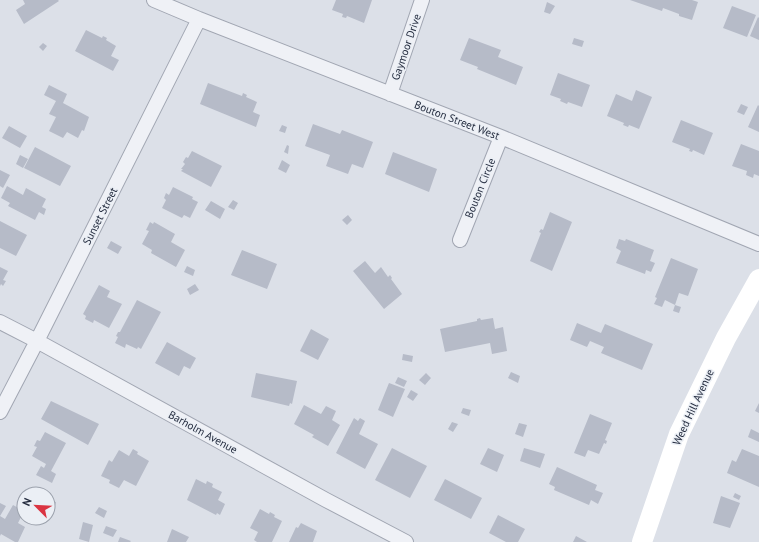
<svg xmlns="http://www.w3.org/2000/svg" width="759" height="542" viewBox="0 0 759 542" font-family="'PT Sans',sans-serif">
<style>
.building{fill:#b6bbc8}
.lines{fill:none;stroke-linecap:round;stroke-linejoin:round}
.minor-casing{stroke:#a1a6b2;stroke-width:16}
.minor{stroke:#eff1f6;stroke-width:14}
.secondary{stroke:#fff;stroke-width:20}
.labels{text-anchor:middle;dominant-baseline:central;stroke-width:3;stroke-linejoin:round;paint-order:stroke}
.street-label{font-size:11px;fill:#242c3f;stroke:#ebeff5}
</style>
<rect width="100%" height="100%" fill="#dce0e8"/>
<!-- building -->
<path class="building" d="M23,0H58L59,1L24,24L16,10L25,4Z
M336,0H372L364,23L347,16L346,18L342,17L343,14L332,10Z
M630,0H692L698,2L692,20L679,16V14L663,8L662,11Z
M547,2L555,6L550,14L544,12Z
M732,6L756,15L747,37L723,28Z
M758,17L759,18V40L750,36Z
M86,30L102,38L103,36L107,38L106,40L116,46L111,56L119,60L113,71L75,51Z
M469,38L501,50L498,57L523,67L516,85L477,69L478,67L460,60Z
M574,38L584,41L582,47L572,44Z
M43,43L47,46L43,51L39,47Z
M558,73L590,85L582,107L568,102L567,104L560,101L561,99L550,95Z
M208,83L242,96L243,93L247,95L246,97L257,102L253,112L260,115L256,127L200,104Z
M49,85L67,94L63,103L89,117L84,131L82,130L78,138L67,132L63,138L49,131L56,117L49,114L56,101L44,95Z
M636,90L652,97L639,129L629,125L628,127L623,125L624,123L607,116L616,94L632,101Z
M741,104L748,107L744,115L737,112Z
M758,105L759,106V132L748,127Z
M681,120L713,133L704,155L693,150L692,152L689,151L690,149L672,142Z
M313,124L340,134L342,130L373,142L363,168L352,164L348,174L326,166L330,155L305,146Z
M282,125L287,127L285,133L279,131Z
M9,126L27,136L20,148L2,138Z
M741,144L759,151V176L754,174L753,178L746,175L747,171L732,166Z
M287,145L289,146L288,154L284,152Z
M35,147L71,166L60,186L24,168Z
M192,151L222,166L211,187L181,171L183,169H181L185,164L183,162L186,157L188,158Z
M393,152L437,169L429,192L385,174Z
M20,155L28,159L23,168L16,164Z
M282,160L290,165L286,173L278,169Z
M0,170L10,175L3,188L0,186Z
M7,186L23,195L26,188L46,199L42,207L46,209L44,215L39,212L35,220L8,206L10,203L1,198Z
M173,187L193,197L192,199L198,202L190,218L184,215L182,218L162,208L166,200L164,198L166,193L169,195Z
M233,200L238,203L234,210L228,207Z
M211,201L225,209L220,219L205,210Z
M550,212L572,222L552,271L530,261L541,233L539,232L541,229L543,230Z
M348,215L352,220L347,225L342,220Z
M0,221L27,235L16,256L0,248Z
M150,222L153,224L154,222L175,234L171,242L185,250L176,267L151,253L152,250L142,244L149,231L146,230Z
M619,239L625,241L626,239L654,250L650,261L655,263L651,272L646,270L645,274L616,263L621,251L616,248Z
M111,241L122,247L118,254L107,248Z
M242,250L277,264L267,289L231,275Z
M671,258L698,269L688,296L679,293L675,305L665,300L662,307L654,304L657,298L655,297Z
M365,261L375,273L381,267L388,277L390,275L392,278L391,279L402,294L384,309L353,271Z
M187,266L195,270L193,276L184,272Z
M0,267L8,271L3,280L6,281L3,286L1,284L0,286Z
M195,284L199,290L190,295L187,289Z
M99,285L110,291L107,297L122,304L109,328L94,320L93,323L85,319L86,316L83,314Z
M137,300L161,312L141,349L138,347L137,349L126,344L125,348L115,343L118,337L116,336L118,332H120Z
M675,305L681,307L679,313L673,311Z
M480,318L481,320L493,318L495,329L503,327L507,351L492,354L490,343L445,352L440,329L477,321V319Z
M577,323L601,333L605,324L653,344L642,370L601,353L604,347L590,341L587,347L570,340Z
M311,329L329,339L318,360L300,351Z
M167,342L196,358L190,369L184,366L179,376L155,363Z
M403,354L413,356L412,362L402,360Z
M511,372L520,376L518,383L508,378Z
M256,373L297,381L292,404L290,403L289,406L251,397Z
M426,373L431,378L425,385L419,380Z
M398,377L407,381L404,387L395,383Z
M389,383L405,389L393,417L378,410Z
M411,390L418,394L413,401L407,397Z
M51,401L99,424L88,445L41,419Z
M759,403V413L755,411Z
M304,405L321,414L326,406L336,411L332,420L340,425L328,446L312,437L314,435L294,424Z
M463,408L471,410L469,416L461,413Z
M590,414L612,423L605,440L607,441L606,444L604,443L599,454L588,450L585,457L574,453Z
M354,418L358,421L360,418L365,421L359,434L378,444L365,469L336,453Z
M452,422L458,424L453,432L448,429Z
M519,423L527,425L523,437L515,434Z
M751,429L759,433V442L748,437Z
M45,432L66,443L51,471L56,474L52,483L36,475L41,466L44,468L46,464L32,456L37,447L34,446L37,440L40,441Z
M392,448L427,466L410,498L375,480Z
M488,448L504,455L497,472L480,464Z
M524,448L545,454L540,468L520,461Z
M133,449L138,452L137,454L149,461L136,486L124,480L119,488L109,483L110,480L101,476L109,460L112,462L119,450L129,456Z
M742,449L759,456V487L727,473L732,460L736,462Z
M557,467L597,485L595,490L603,493L598,504L591,500L589,505L554,490L555,487L549,484Z
M196,479L206,484L207,481L213,484L212,487L222,492L218,500L225,504L220,515L217,513L216,515L187,500Z
M445,479L482,498L471,519L434,500Z
M735,493L741,496L739,500L733,497Z
M721,496L740,503L730,528L713,523Z
M48,500L56,502L51,518L48,517Z
M0,503L6,506L0,516L5,519L13,505L24,511L18,523L25,527L18,542H15L1,534L0,536Z
M99,507L107,511L104,518L95,513Z
M260,509L269,514L270,512L275,515L274,517L282,521L272,542H257L254,540L258,532L250,528Z
M498,515L525,529L518,542H506L489,533Z
M83,522L93,525L89,542L79,539Z
M301,523L317,531L313,542H289L296,527L298,528Z
M106,526L117,530L113,537L103,533Z
M172,529L189,537L186,542H167Z
M576,536L587,542H573Z
M120,537L131,541L130,542H118Z"/>
<g class="lines">
<defs>
<path id="minor" d="M154,0L199,19L501,137L759,244
M390,94L422,0
M460,240L501,137
M0,322L37,341L326,500L406,542
M0,412L37,341L199,19"/>
</defs>
<!-- minor casing -->
<use href="#minor" class="minor-casing"/>
<!-- minor -->
<use href="#minor" class="minor"/>
<!-- secondary -->
<path class="secondary" d="M642,542L679,434L726,338L759,279"/>
</g>
<g class="labels">
<!-- street labels -->
<g class="street-label">
<text transform="translate(406 47) rotate(-71)">Gaymoor Drive</text>
<text transform="translate(457 120) rotate(21)">Bouton Street West</text>
<text transform="translate(480 188) rotate(-68)">Bouton Circle</text>
<text transform="translate(100 216) rotate(-63)">Sunset Street</text>
<text transform="translate(693 407) rotate(-65)">Weed Hill Avenue</text>
<text transform="translate(203 432) rotate(29)">Barholm Avenue</text>
</g>
</g>
<!-- north arrow -->
<g transform="translate(36 506) rotate(294)"><circle r="19" fill="#ebeff5" stroke="#9ba1ac"/>
<path d="M0-3L7 15L0 10L-7 15Z" fill="#da3442"/>
<text y="-6" font-size="11" font-weight="bold" text-anchor="middle" fill="#242c3f">N</text>
</g>
</svg>
